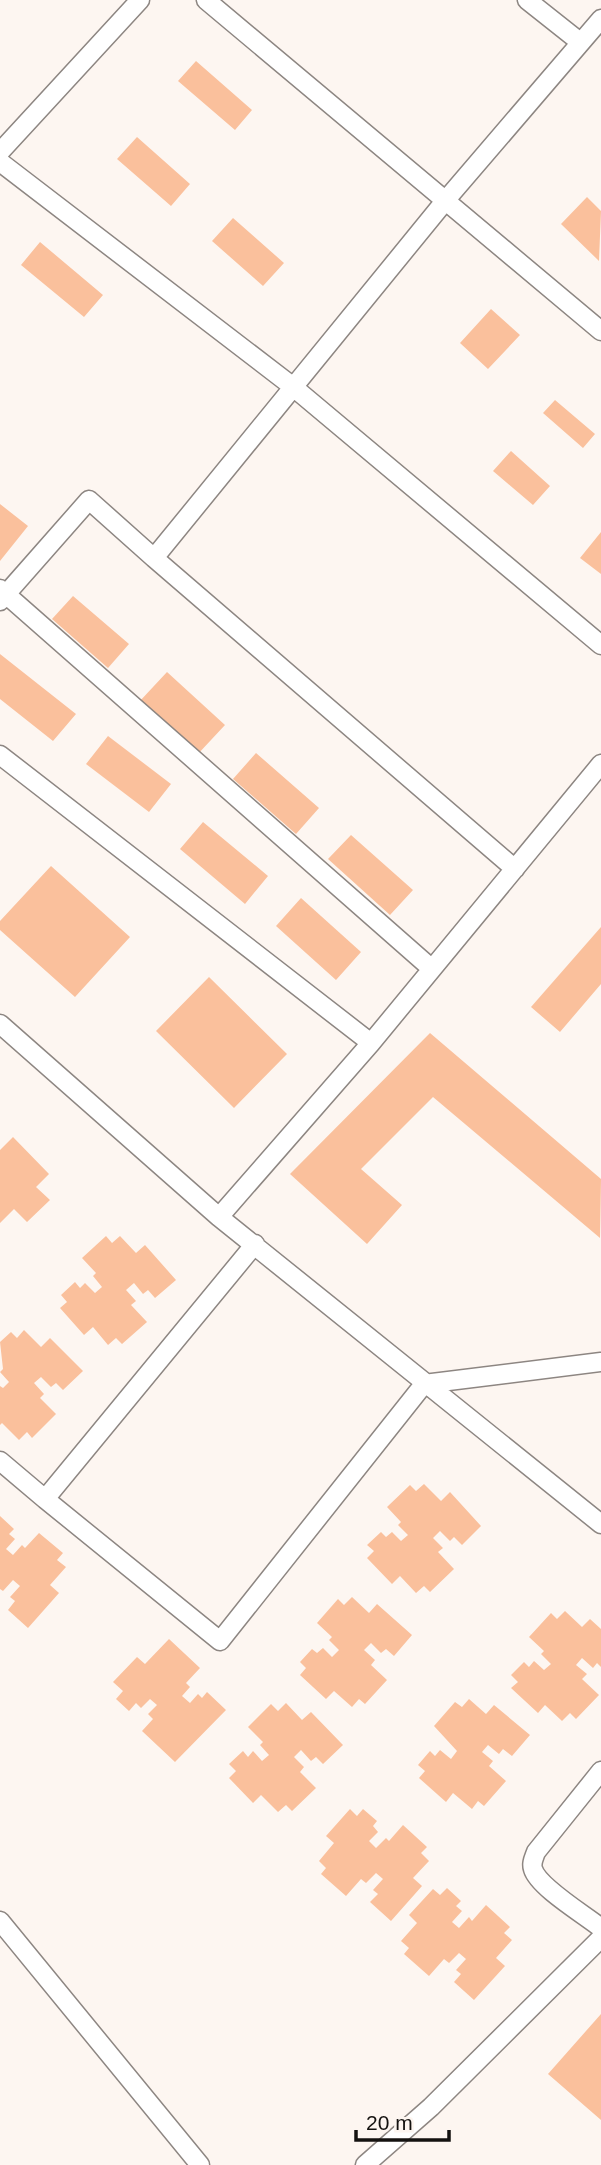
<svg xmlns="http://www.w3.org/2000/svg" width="601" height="2165" viewBox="0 0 601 2165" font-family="Helvetica,sans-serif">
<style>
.building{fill:#fac09c}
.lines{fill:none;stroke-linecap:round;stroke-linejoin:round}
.service-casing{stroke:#8d8682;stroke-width:21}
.service{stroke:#fff;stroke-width:18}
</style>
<rect width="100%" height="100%" fill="#fdf6f1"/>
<!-- building -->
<path class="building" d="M196,61L252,110L235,130L178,81Z
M137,137L190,184L171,206L117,159Z
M587,197L601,211L599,261L561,224Z
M233,218L284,263L263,286L212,241Z
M40,242L103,295L84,317L21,265Z
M491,309L520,335L488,369L460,343Z
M555,400L595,434L583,448L543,413Z
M511,451L550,486L533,505L493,471Z
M0,504L28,526L0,561Z
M601,532V574L580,558Z
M73,596L129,644L108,668L52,619Z
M0,654L76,714L53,741L0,699Z
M167,672L225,725L197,755L139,702Z
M108,736L171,784L149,812L86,764Z
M256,753L319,808L296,834L233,779Z
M203,822L268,876L245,904L180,849Z
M351,835L413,890L390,915L328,859Z
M51,866L130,937L75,997L0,930V921Z
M301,898L361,952L336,980L276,926Z
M601,927V984L560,1032L531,1007Z
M209,977L287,1054L234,1108L156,1031Z
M430,1033L601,1179L600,1238L433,1097L361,1169L402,1205L367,1244L290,1174Z
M13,1137L49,1174L36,1187L50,1200L27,1222L14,1209L0,1223V1150Z
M106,1236L112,1243L120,1236L136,1253L145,1245L176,1280L155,1298L148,1290L143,1294L134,1283L126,1290L136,1301L131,1305L147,1322L122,1344L116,1338L108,1345L93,1327L84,1335L60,1308L67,1302L61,1295L75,1282L80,1288L85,1283L95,1293L102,1287L93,1276L96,1273L82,1258Z
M24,1330L41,1347L50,1338L83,1371L63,1390L56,1383L51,1387L41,1377L34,1383L44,1394L40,1398L56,1414L32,1438L27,1432L19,1440L2,1423L0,1425V1386L3,1388L9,1382L0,1372L3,1369L0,1342L11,1332L17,1338Z
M424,1484L441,1501L450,1492L481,1526L462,1545L454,1537L450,1541L440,1531L433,1538L443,1548L438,1552L454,1569L430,1592L424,1586L416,1593L400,1576L392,1584L367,1558L374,1551L367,1545L381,1532L386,1537L392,1532L401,1541L408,1535L398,1525L401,1522L387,1507L410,1485L416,1491Z
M0,1516L14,1529L9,1534L15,1539L6,1549L13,1555L22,1545L25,1548L39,1533L63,1553L57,1560L66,1567L50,1585L59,1593L28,1628L8,1610L15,1601L10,1597L20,1586L13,1580L3,1591L0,1589Z
M352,1597L369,1613L377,1604L412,1635L394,1656L386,1649L381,1653L371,1643L364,1650L375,1660L371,1665L387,1680L365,1704L359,1699L352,1707L334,1691L326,1699L300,1675L306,1668L300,1662L312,1649L317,1653L323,1648L332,1657L339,1650L329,1640L332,1637L317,1623L338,1599L344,1605Z
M565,1611L582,1627L590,1619L601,1629V1667L597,1663L593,1668L582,1658L576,1665L587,1674L582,1679L599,1695L576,1719L570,1713L562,1721L545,1705L538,1713L511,1688L518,1682L511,1675L524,1662L529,1667L534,1661L544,1670L551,1664L541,1654L544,1651L529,1637L551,1613L557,1619Z
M169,1639L200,1668L186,1683L190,1687L182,1696L190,1703L198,1694L202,1698L207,1692L226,1710L175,1762L142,1731L153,1719L148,1714L157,1705L150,1699L141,1708L136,1703L129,1711L116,1699L123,1691L113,1682L137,1657L145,1664Z
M469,1699L486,1714L494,1705L530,1735L512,1756L503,1749L499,1754L488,1745L482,1752L493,1761L489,1766L506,1781L484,1806L478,1801L472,1809L453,1793L446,1802L419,1778L425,1771L418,1765L430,1751L435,1756L440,1750L451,1759L457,1751L434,1726L455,1702L462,1707Z
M286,1703L302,1720L311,1712L343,1745L323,1764L316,1757L311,1761L301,1750L294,1757L304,1767L300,1772L316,1788L292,1811L286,1805L278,1812L261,1795L253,1803L229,1778L236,1771L229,1764L243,1751L248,1757L253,1751L262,1761L269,1755L260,1745L263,1742L248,1727L271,1704L278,1711Z
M350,1809L357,1816L363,1809L377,1821L373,1826L378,1832L369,1841L376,1848L386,1838L389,1841L403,1825L427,1847L421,1853L429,1861L413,1878L422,1886L391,1921L370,1902L378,1894L373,1890L383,1879L376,1873L366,1883L361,1879L346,1896L321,1874L326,1868L319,1861L334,1843L326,1836Z
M447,1888L461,1901L456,1906L462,1911L452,1922L459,1928L469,1917L472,1921L486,1905L510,1927L504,1933L512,1940L496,1958L505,1966L474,2000L454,1982L461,1974L456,1970L466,1959L459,1953L449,1963L444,1959L429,1976L404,1954L409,1948L401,1941L417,1923L409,1915L433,1889L440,1895Z
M601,2014V2120L548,2074Z"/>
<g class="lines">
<defs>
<path id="service" d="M206,0L601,331
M527,0L580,42
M0,152L140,0
M0,162L292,386L601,645
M154,558L515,869
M0,589L432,969
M0,601L89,500L154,558L445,201L601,19
M0,755L371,1043
M0,1024L219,1217L601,1524
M219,1217L371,1043L601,764
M255,1244L45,1499L220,1641L424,1384L601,1362
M0,1461L45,1499
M601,1771L536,1852C534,1858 531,1863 533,1869C538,1887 585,1915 601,1928
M0,1921L200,2165
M365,2165L431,2107L601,1938"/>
</defs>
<!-- service casing -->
<use href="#service" class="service-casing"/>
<!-- service -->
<use href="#service" class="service"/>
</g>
<!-- scale -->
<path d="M356 2130v10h93v-10" fill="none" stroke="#141210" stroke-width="3.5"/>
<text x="366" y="2130" font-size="21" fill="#141210" stroke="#fdf6f1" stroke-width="5" paint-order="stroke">20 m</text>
</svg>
